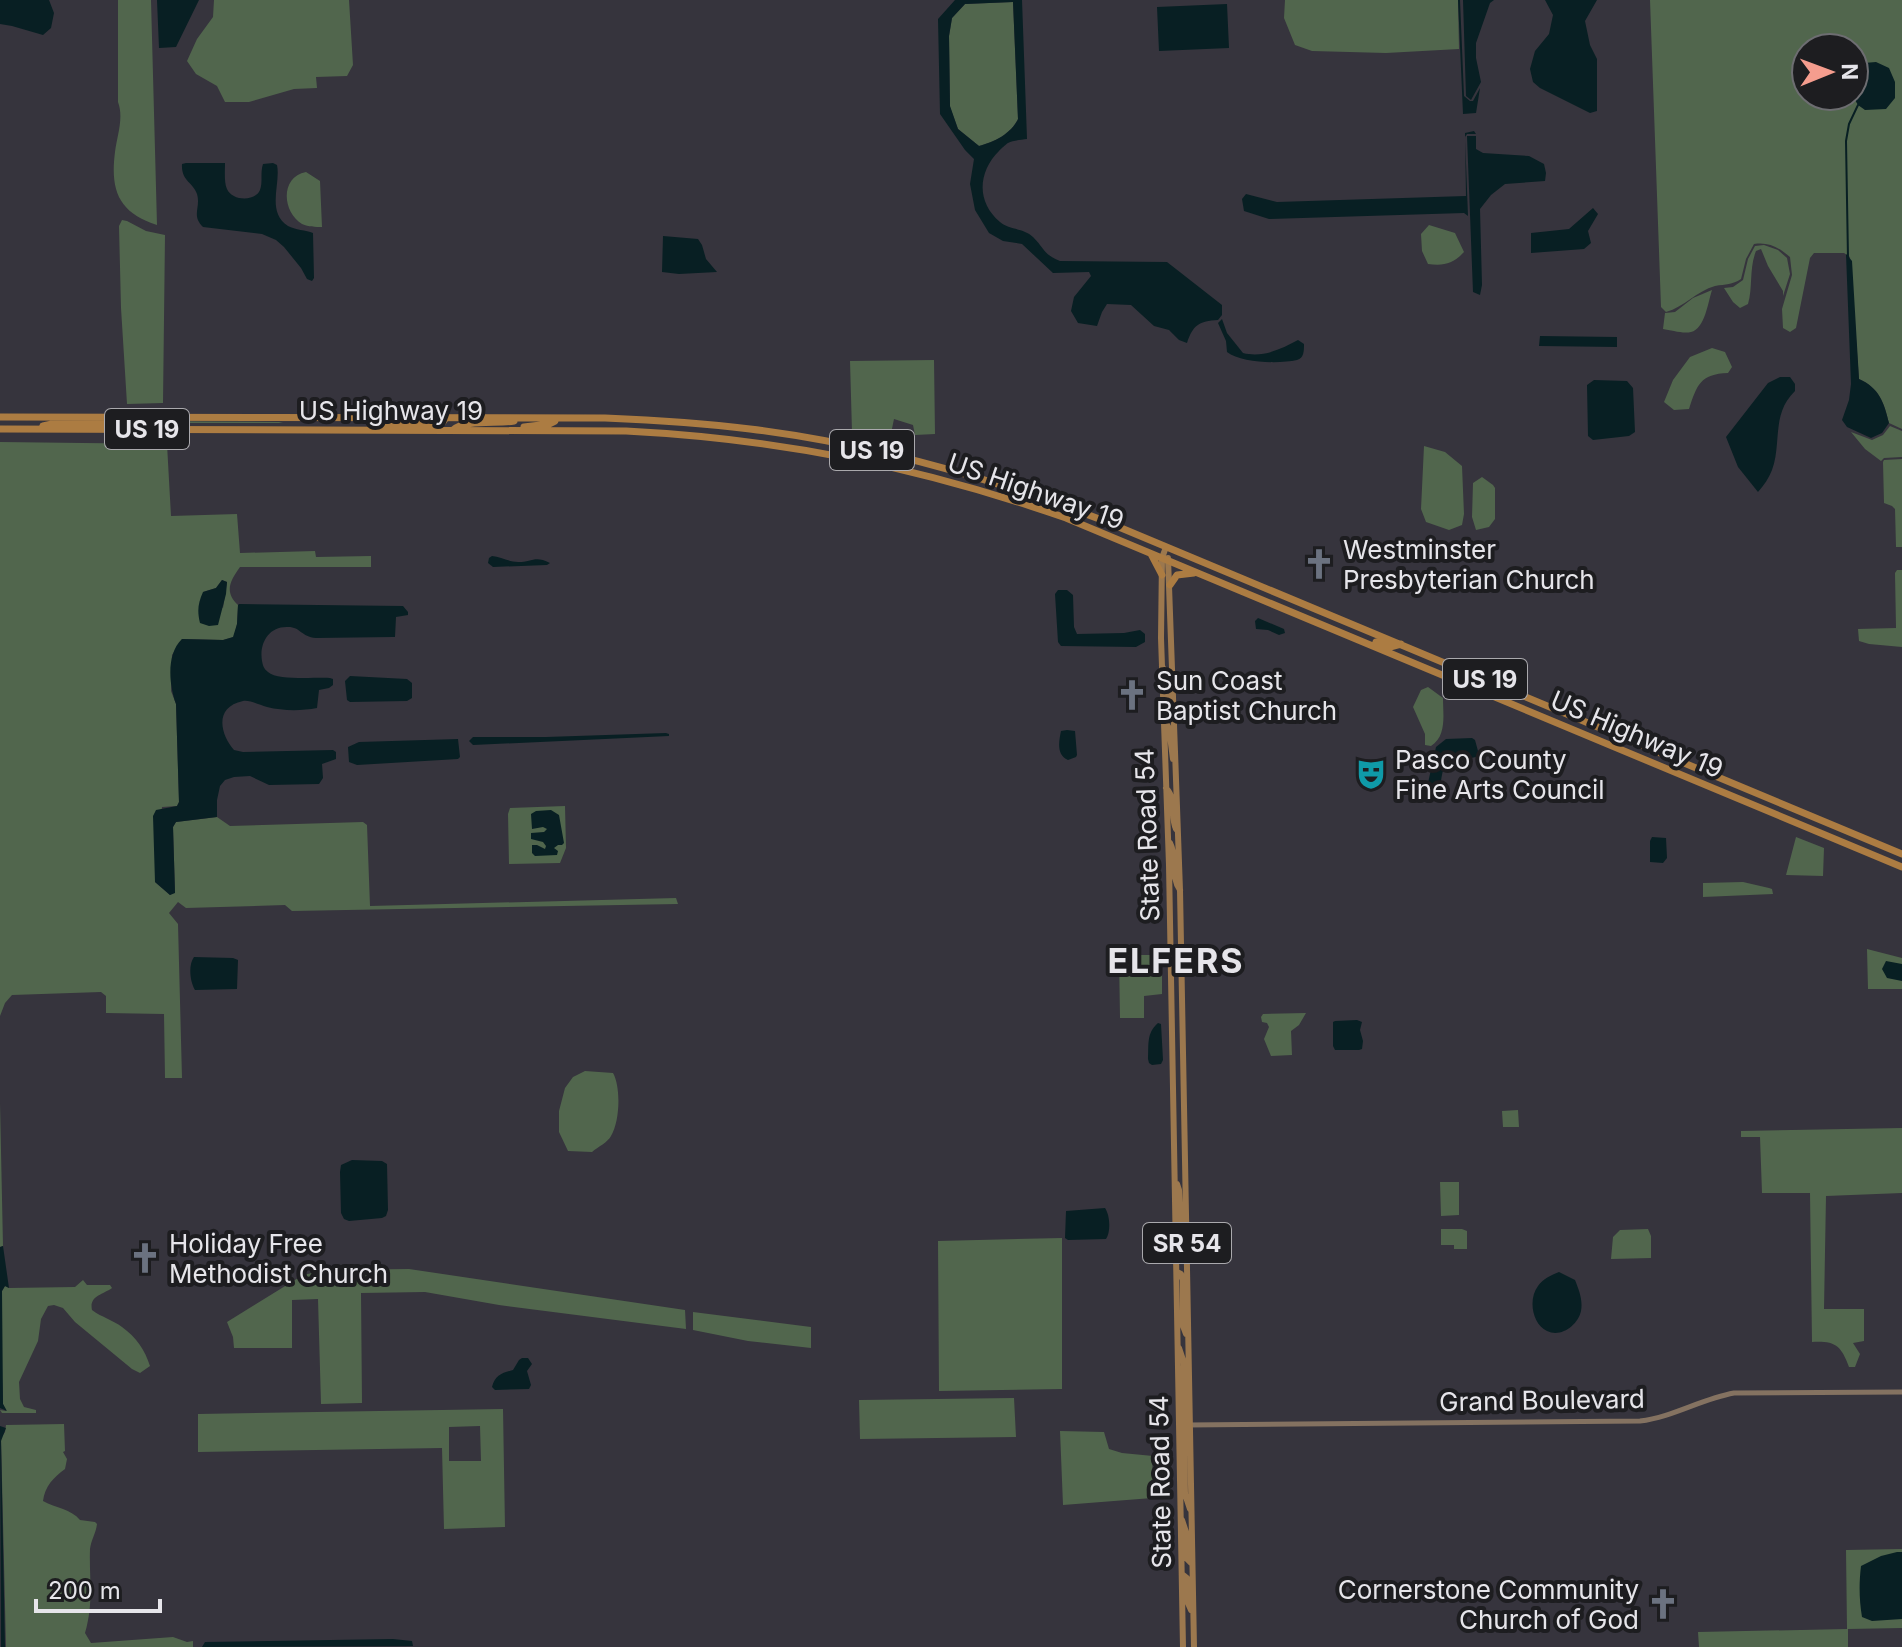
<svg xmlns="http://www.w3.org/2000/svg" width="1902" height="1647" viewBox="0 0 1902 1647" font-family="Inter,sans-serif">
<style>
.green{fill:#51664d;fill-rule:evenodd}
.water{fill:#081f23;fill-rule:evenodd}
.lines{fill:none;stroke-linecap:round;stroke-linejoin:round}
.stream{stroke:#081f23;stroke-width:2}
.secondary{stroke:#847261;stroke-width:5}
.primary{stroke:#9c784e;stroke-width:6}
.trunk{stroke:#ac7c42;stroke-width:7}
.labels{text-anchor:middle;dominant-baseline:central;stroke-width:8;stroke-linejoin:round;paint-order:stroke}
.shield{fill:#1d1d20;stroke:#aaa9ad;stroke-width:2}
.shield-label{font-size:24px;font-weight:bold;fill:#e6e5ea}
.street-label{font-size:26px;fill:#e6e5ea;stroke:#1d1d20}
.poi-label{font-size:26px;fill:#e6e5ea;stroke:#1d1d20;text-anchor:start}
.district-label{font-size:34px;font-weight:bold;letter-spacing:2px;fill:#e6e5ea;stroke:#1d1d20}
</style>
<rect width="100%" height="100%" fill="#36343d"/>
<!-- green -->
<path class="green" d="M118,0H151L157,225C119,213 110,191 115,152C117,136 124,118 118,102Z
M214,0H349L353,65L347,76L316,77L317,88L294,89L249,102H225L217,86L196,74L187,61L197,39L213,17Z
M1285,0H1458L1459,49L1386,53L1312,51L1295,45L1284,18Z
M1650,0H1902V429L1889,423C1884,402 1879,388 1859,379L1850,257L1844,253H1814L1810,258L1796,328L1790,332L1783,328L1782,309L1792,275L1790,257C1778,247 1769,242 1754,244L1746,259L1741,279C1732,285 1726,284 1715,286C1697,291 1684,307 1666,312L1661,307ZM1806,48H1854V81L1855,76L1858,105L1853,96H1806Z
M1013,2L1018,119C1011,134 994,142 979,146L958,129L950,107L949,36L952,18L965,4Z
M306,172L320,181L322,227C315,227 309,227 302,224C282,212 280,177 306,172Z
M122,220L127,221L146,231L165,235L163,403L127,404L121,308L119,226Z
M1429,225L1455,233L1464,252C1453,264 1444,266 1428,264L1422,251L1421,234Z
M1764,245L1778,250L1787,258L1790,274L1783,296V291L1768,266L1761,249L1756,251C1749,268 1753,287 1748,304L1740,308L1733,302L1724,288L1733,287L1743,280L1748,259L1755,246Z
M1712,290C1708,302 1705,329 1691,332C1683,334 1671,330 1663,329L1665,313L1675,312L1693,298Z
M1712,348L1725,352L1732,367L1728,373C1700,374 1697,385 1689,409L1674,410L1664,402L1673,380L1690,357Z
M934,360L935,434L915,435L913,425L894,419L889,443L852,432L850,361Z
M119,421L279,422L283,423H163L154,426H112Z
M1890,426L1902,431V457L1884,458L1881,461L1865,449L1851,432L1872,440L1883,435Z
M0,442L167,444L171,516L237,514L240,553L315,551L316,557L371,556V567H240C230,581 224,592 238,605L237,624L234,637L223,640L182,639L172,655L171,691L176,704L179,802L177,806L162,807L155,882L170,895L175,892L173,827L176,822L217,817L230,826L363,822L367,825L370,906L676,898L678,904L292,911L285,905L186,908L178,902L169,913L178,924L182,1078H165L164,1014L106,1013V996L101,992L12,995L5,1003L0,1016ZM222,580L227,582L223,608L203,592L216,588Z
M1424,446L1445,452L1462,466L1464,514L1462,525L1449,530L1426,522L1421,509Z
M1902,459V547H1896L1895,509L1892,506L1884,503L1883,462L1884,460Z
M1482,477L1493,485L1495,488V519L1489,527L1476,530L1472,517L1473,483Z
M1897,570H1902V647L1869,644L1859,641L1858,629L1896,628L1895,573Z
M1428,687L1443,698C1443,715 1447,736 1431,746L1425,745V734L1413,707L1421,690Z
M565,806L566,848L560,863L509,864L508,814L510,808Z
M1796,837L1824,848L1823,876L1786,875Z
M1743,882L1769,888L1772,889L1773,894L1703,897V883Z
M1867,949L1902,958V989H1868Z
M1119,955H1162V994L1144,996V1018H1120Z
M1306,1013L1299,1025L1291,1031L1292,1055L1271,1056L1264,1039L1269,1027L1267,1023L1262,1022L1261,1017L1263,1014Z
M585,1071L613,1073C621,1087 620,1121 611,1136C608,1142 598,1147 592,1152L568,1151L559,1132V1111L565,1088L573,1077Z
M0,1103L3,1246L0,1247Z
M1518,1110L1519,1127H1503L1502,1111Z
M1902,1128V1193L1826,1196L1824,1309H1864V1341L1853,1343L1860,1354L1855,1367H1849C1841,1345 1835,1341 1812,1342L1810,1193H1762L1760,1137H1741V1131Z
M1440,1182H1459V1215L1441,1216Z
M1441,1229H1462L1467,1231V1249H1454V1245H1441Z
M1648,1229L1651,1236V1258L1611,1259L1613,1237L1620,1230Z
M1062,1238V1389L939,1391L938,1241Z
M409,1269L685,1310L686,1329L499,1305L425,1292L361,1293L362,1403L321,1404L318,1299L292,1300V1348H234L233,1337L227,1322L303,1275L326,1270Z
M83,1280L87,1285H110L112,1288C102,1295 89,1296 92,1310C101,1317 113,1320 122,1327C136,1337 145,1350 150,1366L140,1373L132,1369L75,1322L63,1308L54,1305L48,1306L41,1319L38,1341L19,1382L20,1399L24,1407L36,1410V1413H2L0,1410L6,1411L3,1404L2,1378V1291L5,1286L9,1288L75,1287Z
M693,1312L811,1327V1348L748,1341L693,1330Z
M1014,1398L1016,1437L860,1439L859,1400Z
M503,1409L505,1527L444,1529L442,1448L198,1452V1414ZM480,1426L481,1461H449V1427Z
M64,1424L65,1451L63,1452L67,1459L65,1469C53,1478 45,1486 43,1501C56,1508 71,1509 80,1520L95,1522L97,1524C96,1533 91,1540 90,1549C89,1579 94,1602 85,1633L91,1643L173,1637L187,1642L193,1641V1647H6L1,1438L5,1432L6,1425Z
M1060,1431L1104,1432L1109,1449L1122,1453L1153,1456L1152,1476L1165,1497L1063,1505Z
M1902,1549V1628L1848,1629V1647H1699L1698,1632L1847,1629L1846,1550Z"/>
<!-- water -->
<path class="water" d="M0,0H49L54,13L51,28L43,35L12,26L0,24Z
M157,0H199L176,47L159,48Z
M955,0H1022L1027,139C1021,140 1013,140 1008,143C1006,144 1001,149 999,151C978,172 976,202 1000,222C1009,230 1024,228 1033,237C1045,249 1043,254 1060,261L1167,262L1222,305V315L1218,320C1199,321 1193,325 1187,343L1179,340L1169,330L1154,326L1131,305L1107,304L1102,312L1097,326L1078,323L1071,311L1074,297L1091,276L1089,272L1053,273L1022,244L1003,241L989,233L975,210L970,184L974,159L965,150L940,114L938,19ZM1013,2L1018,119C1011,134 994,142 979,146L958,129L950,106L949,36L952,18L965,4Z
M1458,0H1460L1464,96L1470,101H1473L1480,88L1476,113L1463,114Z
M1463,0H1494L1490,3L1476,43V58L1481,82L1471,100L1466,96Z
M1545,0H1597L1585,21L1590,45L1597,59V111L1590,113L1540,88L1533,82L1530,69L1535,51L1549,34L1553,15Z
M1227,4L1229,48L1159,51L1157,7Z
M1876,62L1889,68L1895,82V98L1886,109L1865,110L1858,105L1853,96L1855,76L1864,63Z
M1474,131L1476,134H1467L1465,137L1468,216L1464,213L1269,219L1244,211L1242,199L1246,194L1277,202L1466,196L1465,133Z
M1467,136H1476V149L1483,153L1529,156L1544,164L1546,173L1545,181L1505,184L1491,195L1480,209L1482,285L1480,295L1473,292Z
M186,163H225C225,171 224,183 227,189C232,201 255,202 260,190C263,182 260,173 263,164L273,163L277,165C281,184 266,212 288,226C295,230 306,230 313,233L314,278L312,281L307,279L301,268L284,247L276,240L262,234L203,227C191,215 201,208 197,194C193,182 181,181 182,164Z
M1593,208L1598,214L1588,231L1591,243L1584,249L1531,253V233L1569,229Z
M663,236L698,239L702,245L706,259L717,272L679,274L662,272Z
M1846,254L1852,261L1859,379C1879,388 1884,402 1889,423L1882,433L1871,438L1847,427L1842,420L1849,400L1851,384Z
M1222,319L1227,333L1243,353C1263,358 1281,349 1298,340L1304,344C1304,351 1304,358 1297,360C1279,364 1241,363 1227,352L1226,341L1218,323Z
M1540,336L1617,337V347L1539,346Z
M1780,377H1790L1795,384V391C1771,414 1782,443 1772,470C1769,478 1764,485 1758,492L1738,467L1726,437L1768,383Z
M1594,380L1627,381L1633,388L1635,432L1629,436L1593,440L1588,436L1587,385Z
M492,556C501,557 509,562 518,562C532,562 535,555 550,563L547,565L493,567L488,563L489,558Z
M222,580L227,582L226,594L218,625L209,626L200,623C197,611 198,603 203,592L216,588Z
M1058,590H1067L1073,595L1074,627L1077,634L1124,633L1140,630L1145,634V642L1136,647L1061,646L1058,642L1055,594Z
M239,604L403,606L408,612V615L396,617L395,637H393L316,638C301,637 301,627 288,627C269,626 259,643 262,661C263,666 264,669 268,672C278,681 316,677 330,678L333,679V685L329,688L319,690L317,708C301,711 283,711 267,707C259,705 251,700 243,701C214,707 220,734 234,750L243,752L333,750L336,752V759L322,764L323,778L319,784L269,785L250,776L234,777L225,780L220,786L217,800V817L176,822L173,827L175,893L170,895L155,882L153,816L156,810L177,806L179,802L176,704C169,685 166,654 182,639L223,640L233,637L237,624L238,605Z
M1258,618L1284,629L1285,633L1279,635L1268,630L1256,629L1255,621Z
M350,676L407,679L412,683V698L407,701L350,702L347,700L345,681Z
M1067,730L1075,731L1077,755L1076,757L1068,760C1056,755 1059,741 1061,731Z
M666,733L669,734V736L473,745L469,741L473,737H546Z
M1472,738L1475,740L1478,751L1476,757C1469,759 1462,757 1455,759C1440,762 1441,783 1440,795L1438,798L1432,799L1428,783L1436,747L1446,739Z
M458,739L460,757L458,759L357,765L349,762L348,747L359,742Z
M551,810L559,815L564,843L562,845H558L554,848L558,851L557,855L535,856L532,853V845H537L545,849L546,846L543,842L531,839V833L544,832L547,829L543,827L532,829L531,814L536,811Z
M1652,837L1666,838L1667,858L1663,863L1650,862V841Z
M194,957L233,958L238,960L237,989L195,990C190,982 188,965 194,957Z
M1886,961L1902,964V981L1887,978L1882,969Z
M1335,1021L1357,1020L1362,1022L1360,1030L1363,1041L1362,1049L1359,1050H1335L1333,1046V1022Z
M1158,1023L1161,1024L1163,1060L1161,1064L1152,1065L1149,1063L1148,1059C1149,1046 1146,1033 1158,1023Z
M352,1160L382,1161L387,1164L388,1210L386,1216L382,1218L349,1221L344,1219L341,1213L340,1172L341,1165Z
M1105,1208C1110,1215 1111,1232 1106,1239L1068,1240L1065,1238L1066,1211Z
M3,1246L9,1288L5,1286L2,1291L3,1404L7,1411L0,1408V1247Z
M1559,1272L1575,1280C1579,1290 1583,1300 1581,1311C1578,1325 1561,1338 1547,1331C1532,1324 1528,1299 1538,1286C1543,1279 1551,1275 1559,1272Z
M522,1358H528L532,1364L527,1371L531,1385L529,1389L495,1390L492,1387C495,1375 502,1373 513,1370L519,1360Z
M0,1426L6,1428L1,1441L5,1647H1Z
M1897,1552H1902V1619L1872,1621L1862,1617C1859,1599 1859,1583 1861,1566L1881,1556Z
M393,1639L412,1641L413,1646L202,1647L205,1642Z"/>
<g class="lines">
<!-- stream -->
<path class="stream" d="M1848,258L1846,141L1849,124L1858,105"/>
<!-- secondary -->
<path class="secondary" d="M1187,1425L1640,1421C1673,1417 1701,1399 1734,1393L1902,1392"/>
<!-- primary -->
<path class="primary" d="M1166,547L1162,558L1161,638L1169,865L1183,1647
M1168,558L1180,890L1194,1647
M1162,666C1170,679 1165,696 1174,707
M1164,720L1169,728L1173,759
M1166,788C1177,799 1170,816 1176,829
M1170,843C1178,858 1170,876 1180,890
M1177,1184L1179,1190L1182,1239L1187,1244
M1177,1272L1181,1274L1183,1280V1326L1186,1334
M1179,1348L1184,1363V1425
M1184,1425L1185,1494L1190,1509
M1182,1520L1186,1532L1187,1559L1192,1564
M1182,1574L1187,1578L1188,1603L1191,1610"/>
<!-- trunk -->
<path class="trunk" d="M0,417L605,418C653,420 702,423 750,429C871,444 988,477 1102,520L1902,854
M43,426L52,424H109L116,421L120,417
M381,426L391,424H438L443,422L446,418
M524,427L549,424L555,421L556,418
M0,429L626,431C782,439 919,467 1066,518L1902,867
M453,430C465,419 497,424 514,421
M1151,554L1162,575
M1170,585L1177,575L1194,573
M1376,642L1390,647L1401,644"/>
</g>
<!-- icons -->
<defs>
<symbol id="church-bare" viewBox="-9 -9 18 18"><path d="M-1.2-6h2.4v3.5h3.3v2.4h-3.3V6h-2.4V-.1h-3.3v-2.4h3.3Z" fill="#6b7280" stroke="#1d1d20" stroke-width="2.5" paint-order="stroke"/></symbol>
<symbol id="theatre-bare" viewBox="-9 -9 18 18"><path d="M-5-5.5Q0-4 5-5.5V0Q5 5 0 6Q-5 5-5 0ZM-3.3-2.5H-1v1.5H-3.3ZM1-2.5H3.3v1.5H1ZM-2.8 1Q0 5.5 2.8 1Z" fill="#0f9aa8" stroke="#1d1d20" stroke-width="2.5" paint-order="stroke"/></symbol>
</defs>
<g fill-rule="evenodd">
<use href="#church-bare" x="1297" y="542" width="44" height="44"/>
<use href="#church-bare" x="1110" y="673" width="44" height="44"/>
<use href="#theatre-bare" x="1349" y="752" width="44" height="44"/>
<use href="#church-bare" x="123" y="1236" width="44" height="44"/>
<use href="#church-bare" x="1641" y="1582" width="44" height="44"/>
</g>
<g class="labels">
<!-- shield labels -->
<g class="shield">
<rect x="105" y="409" width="84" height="40" rx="6"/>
<rect x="830" y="430" width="84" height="40" rx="6"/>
<rect x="1443" y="659" width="84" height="40" rx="6"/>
<rect x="1143" y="1223" width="88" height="40" rx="6"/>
</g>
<g class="shield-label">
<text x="147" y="429">US 19</text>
<text x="872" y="450">US 19</text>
<text x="1485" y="679">US 19</text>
<text x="1187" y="1243">SR 54</text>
</g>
<!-- street labels -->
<g class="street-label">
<text x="391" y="410">US Highway 19</text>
<text transform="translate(1036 491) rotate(19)">US Highway 19</text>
<text transform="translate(1637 734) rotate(23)">US Highway 19</text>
<text transform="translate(1147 835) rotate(-92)">State Road 54</text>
<text transform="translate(1542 1400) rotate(-1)">Grand Boulevard</text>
<text transform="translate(1160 1482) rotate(-91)">State Road 54</text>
</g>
<!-- poi labels -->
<g class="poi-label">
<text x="1343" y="549">Westminster<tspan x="1343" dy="30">Presbyterian Church</tspan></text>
<text x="1156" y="680">Sun Coast<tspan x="1156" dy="30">Baptist Church</tspan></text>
<text x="1395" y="759">Pasco County<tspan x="1395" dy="30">Fine Arts Council</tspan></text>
<text x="169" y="1243">Holiday Free<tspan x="169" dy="30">Methodist Church</tspan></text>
<text x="1639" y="1589" text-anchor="end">Cornerstone Community<tspan x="1639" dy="30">Church of God</tspan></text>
</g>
<!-- district labels -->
<g class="district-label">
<text x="1176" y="960">ELFERS</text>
</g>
</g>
<!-- north arrow -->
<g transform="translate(1830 72) rotate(89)"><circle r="38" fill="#1d1d20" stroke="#6d6d71" stroke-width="2"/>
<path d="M0-6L14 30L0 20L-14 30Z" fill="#f59d8e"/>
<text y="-12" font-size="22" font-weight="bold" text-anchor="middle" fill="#e6e5ea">N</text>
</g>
<!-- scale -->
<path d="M36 1599v12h124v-12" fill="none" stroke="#e6e5ea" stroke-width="4"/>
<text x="48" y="1599" font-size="24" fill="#e6e5ea" stroke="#1d1d20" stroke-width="6" paint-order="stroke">200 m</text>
</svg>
